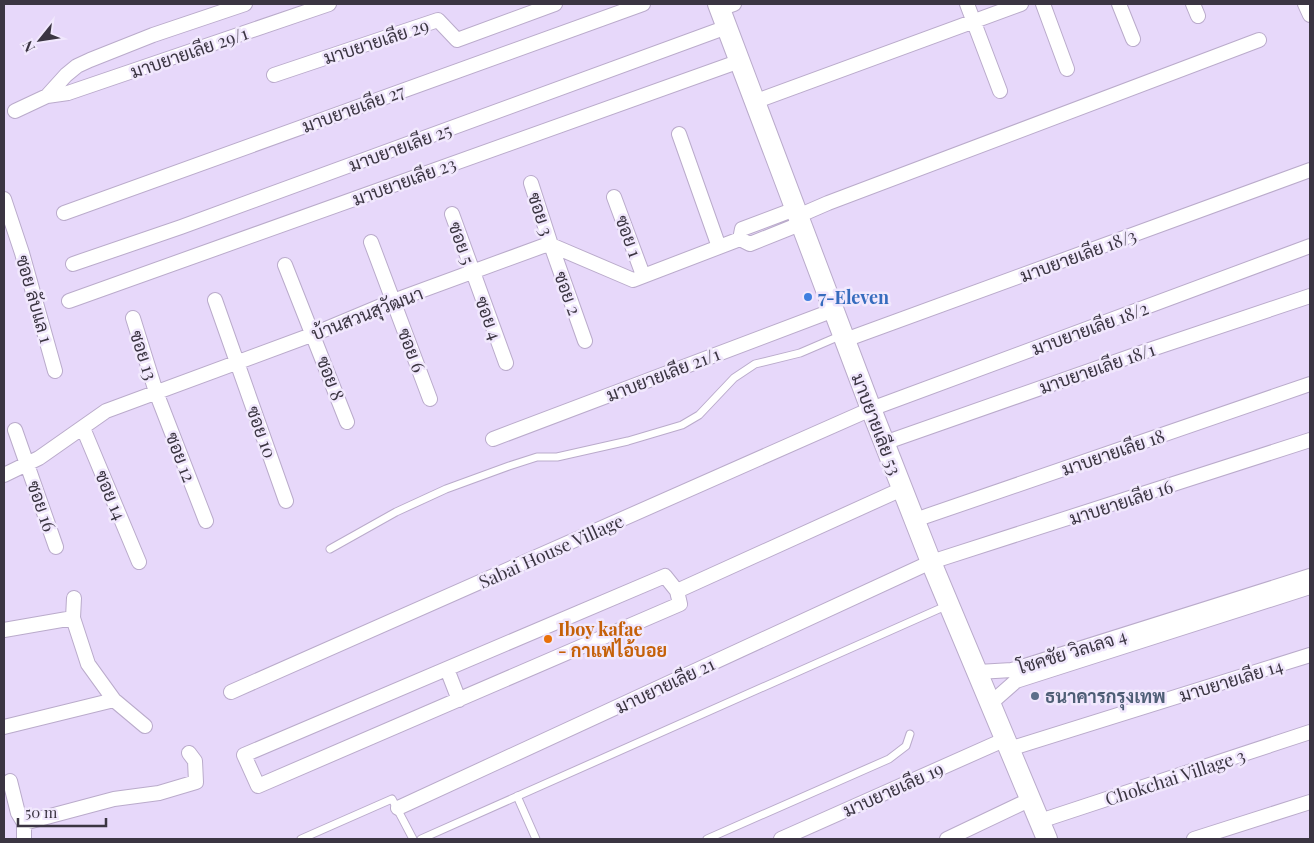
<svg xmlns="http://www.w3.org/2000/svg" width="1314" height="843" viewBox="0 0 1314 843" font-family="'Playfair Display',Sarabun,serif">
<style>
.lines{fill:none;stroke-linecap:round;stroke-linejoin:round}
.lane-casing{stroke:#baabcb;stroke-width:9}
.street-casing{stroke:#baabcb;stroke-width:16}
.secondary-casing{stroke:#baabcb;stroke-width:22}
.lane{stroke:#fff;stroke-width:7}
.street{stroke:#fff;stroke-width:14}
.secondary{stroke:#fff;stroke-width:20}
.shop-dot{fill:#3f7fe0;stroke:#f1e8fd;stroke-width:2}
.food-dot{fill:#e8710a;stroke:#f1e8fd;stroke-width:2}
.service-dot{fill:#5c6f8a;stroke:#f1e8fd;stroke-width:2}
.labels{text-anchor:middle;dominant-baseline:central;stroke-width:5;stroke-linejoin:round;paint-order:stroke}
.street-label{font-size:18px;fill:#3b3542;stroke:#f1e8fd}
.shop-label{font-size:18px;font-weight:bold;fill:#366cbe;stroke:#f1e8fd;text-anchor:start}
.food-label{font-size:18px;font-weight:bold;fill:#c56008;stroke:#f1e8fd;text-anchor:start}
.service-label{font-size:18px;font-weight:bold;fill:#4e5e75;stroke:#f1e8fd;text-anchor:start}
</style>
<rect width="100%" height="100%" fill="#e7d8fa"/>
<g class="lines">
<defs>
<path id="lane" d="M330,549L396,512L446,489L509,466L537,457H557L628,441L682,425L699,415L734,378L755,364L800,353L842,335
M517,796L536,839
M301,839L392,799L413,839
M421,839L948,605
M707,839L889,759L906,746L910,734"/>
<path id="street" d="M967,4L1000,91
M1043,4L1067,69
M1119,4L1133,39
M1193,4L1198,16
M1305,4L1310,15
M720,9L734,4
M274,75L438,20L457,40L555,4
M47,96L68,93L329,4
M754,102L1021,4
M15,111L47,96L66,75L77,66L90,60L153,35L245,4
M679,134L719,247
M531,183L551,245L585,341
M614,197L643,275
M4,199L22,253L55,371
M64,213L643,4
M452,214L506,363
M798,216L828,203L1259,40
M740,239L742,229L795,209
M371,242L430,399
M73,264L181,227L727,27
M285,265L347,422
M215,300L286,501
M69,301L740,61
M133,318L156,392L206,521
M845,340L1310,170
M83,428L139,562
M15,430L56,547
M493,439L834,310
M884,443L1146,351L1310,296
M4,475L39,458L106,411L314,334L393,301L543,246L551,245L633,280L740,239L750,244L800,224
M915,520L1310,384
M665,576L677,591L680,604L258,786L244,755Z
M677,591L902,489
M74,598L73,618L88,664L114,700L145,726
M4,630L73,618
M447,669L459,700
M978,672L1012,670L1310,576
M231,692L871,409L1310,246
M991,703L1016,681L1310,587
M4,727L114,700
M1009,749L1310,655
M10,781L18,813L24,823V839
M398,808L931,562L1310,440
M1040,821L1310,732
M24,823L114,799L159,793L196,782L195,761L189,753
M781,839L1006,739
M947,839L1031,799
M1194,839L1310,802"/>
<path id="secondary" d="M718,4L871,409L931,562L1047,839"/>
</defs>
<!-- lane casing -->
<use href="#lane" class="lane-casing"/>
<!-- street casing -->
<use href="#street" class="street-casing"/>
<!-- secondary casing -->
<use href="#secondary" class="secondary-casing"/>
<!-- lane -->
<use href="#lane" class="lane"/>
<!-- street -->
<use href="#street" class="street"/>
<!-- secondary -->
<use href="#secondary" class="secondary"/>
</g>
<!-- markers -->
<circle class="shop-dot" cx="808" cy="297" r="5"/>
<circle class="food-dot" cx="548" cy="639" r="5"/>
<circle class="service-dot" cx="1035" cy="696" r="5"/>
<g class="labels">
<!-- street labels -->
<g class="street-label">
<text transform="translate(376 41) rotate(-18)">มาบยายเลีย 29</text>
<text transform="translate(189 52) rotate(-19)">มาบยายเลีย 29/1</text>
<text transform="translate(353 108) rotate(-20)">มาบยายเลีย 27</text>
<text transform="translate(400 147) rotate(-20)">มาบยายเลีย 25</text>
<text transform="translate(404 181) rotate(-20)">มาบยายเลีย 23</text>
<text transform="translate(541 214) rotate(72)">ซอย 3</text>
<text transform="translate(629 236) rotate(70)">ซอย 1</text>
<text transform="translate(462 243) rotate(70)">ซอย 5</text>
<text transform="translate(1078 255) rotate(-20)">มาบยายเลีย 18/3</text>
<text transform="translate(568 293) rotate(70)">ซอย 2</text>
<text transform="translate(35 299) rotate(74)">ซอย ลับแล 1</text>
<text transform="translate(367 313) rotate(-21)">บ้านสวนสุวัฒนา</text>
<text transform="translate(489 318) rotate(70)">ซอย 4</text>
<text transform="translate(1090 328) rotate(-20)">มาบยายเลีย 18/2</text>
<text transform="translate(412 350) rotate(69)">ซอย 6</text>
<text transform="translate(144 355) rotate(72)">ซอย 13</text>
<text transform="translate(1097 368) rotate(-19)">มาบยายเลีย 18/1</text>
<text transform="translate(663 374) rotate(-21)">มาบยายเลีย 21/1</text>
<text transform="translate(331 378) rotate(69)">ซอย 8</text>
<text transform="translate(877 424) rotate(69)">มาบยายเลีย 53</text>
<text transform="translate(262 432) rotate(70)">ซอย 10</text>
<text transform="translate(1113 452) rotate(-19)">มาบยายเลีย 18</text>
<text transform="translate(181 457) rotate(69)">ซอย 12</text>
<text transform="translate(111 495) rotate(67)">ซอย 14</text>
<text transform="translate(1121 502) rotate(-18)">มาบยายเลีย 16</text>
<text transform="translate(42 506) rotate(71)">ซอย 16</text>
<text transform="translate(551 551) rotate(-24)">Sabai House Village</text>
<text transform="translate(1072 651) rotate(-17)">โชคชัย วิลเลจ 4</text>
<text transform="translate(1231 680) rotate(-17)">มาบยายเลีย 14</text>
<text transform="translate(665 685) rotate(-25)">มาบยายเลีย 21</text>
<text transform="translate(1175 777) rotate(-18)">Chokchai Village 3</text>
<text transform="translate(893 789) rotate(-24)">มาบยายเลีย 19</text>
</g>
<!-- shop labels -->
<g class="shop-label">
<text x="818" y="297">7-Eleven</text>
</g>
<!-- food labels -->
<g class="food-label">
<text x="558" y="629">Iboy kafae<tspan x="558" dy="21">- กาแฟไอ้บอย</tspan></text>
</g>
<!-- service labels -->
<g class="service-label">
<text x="1045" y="696">ธนาคารกรุงเทพ</text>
</g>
</g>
<!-- border -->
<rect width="1314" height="843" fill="none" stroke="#3b3542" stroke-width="10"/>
<!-- north arrow -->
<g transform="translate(40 40) rotate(240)" stroke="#f1e8fd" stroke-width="4" paint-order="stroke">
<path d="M0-4L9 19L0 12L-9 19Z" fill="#3b3542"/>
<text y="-8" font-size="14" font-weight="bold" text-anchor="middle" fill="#3b3542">N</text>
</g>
<!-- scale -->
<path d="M18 818v8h88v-8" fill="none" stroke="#3b3542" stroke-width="2.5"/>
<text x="25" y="818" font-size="15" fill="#3b3542" stroke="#f1e8fd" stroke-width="4" paint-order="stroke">50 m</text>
</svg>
